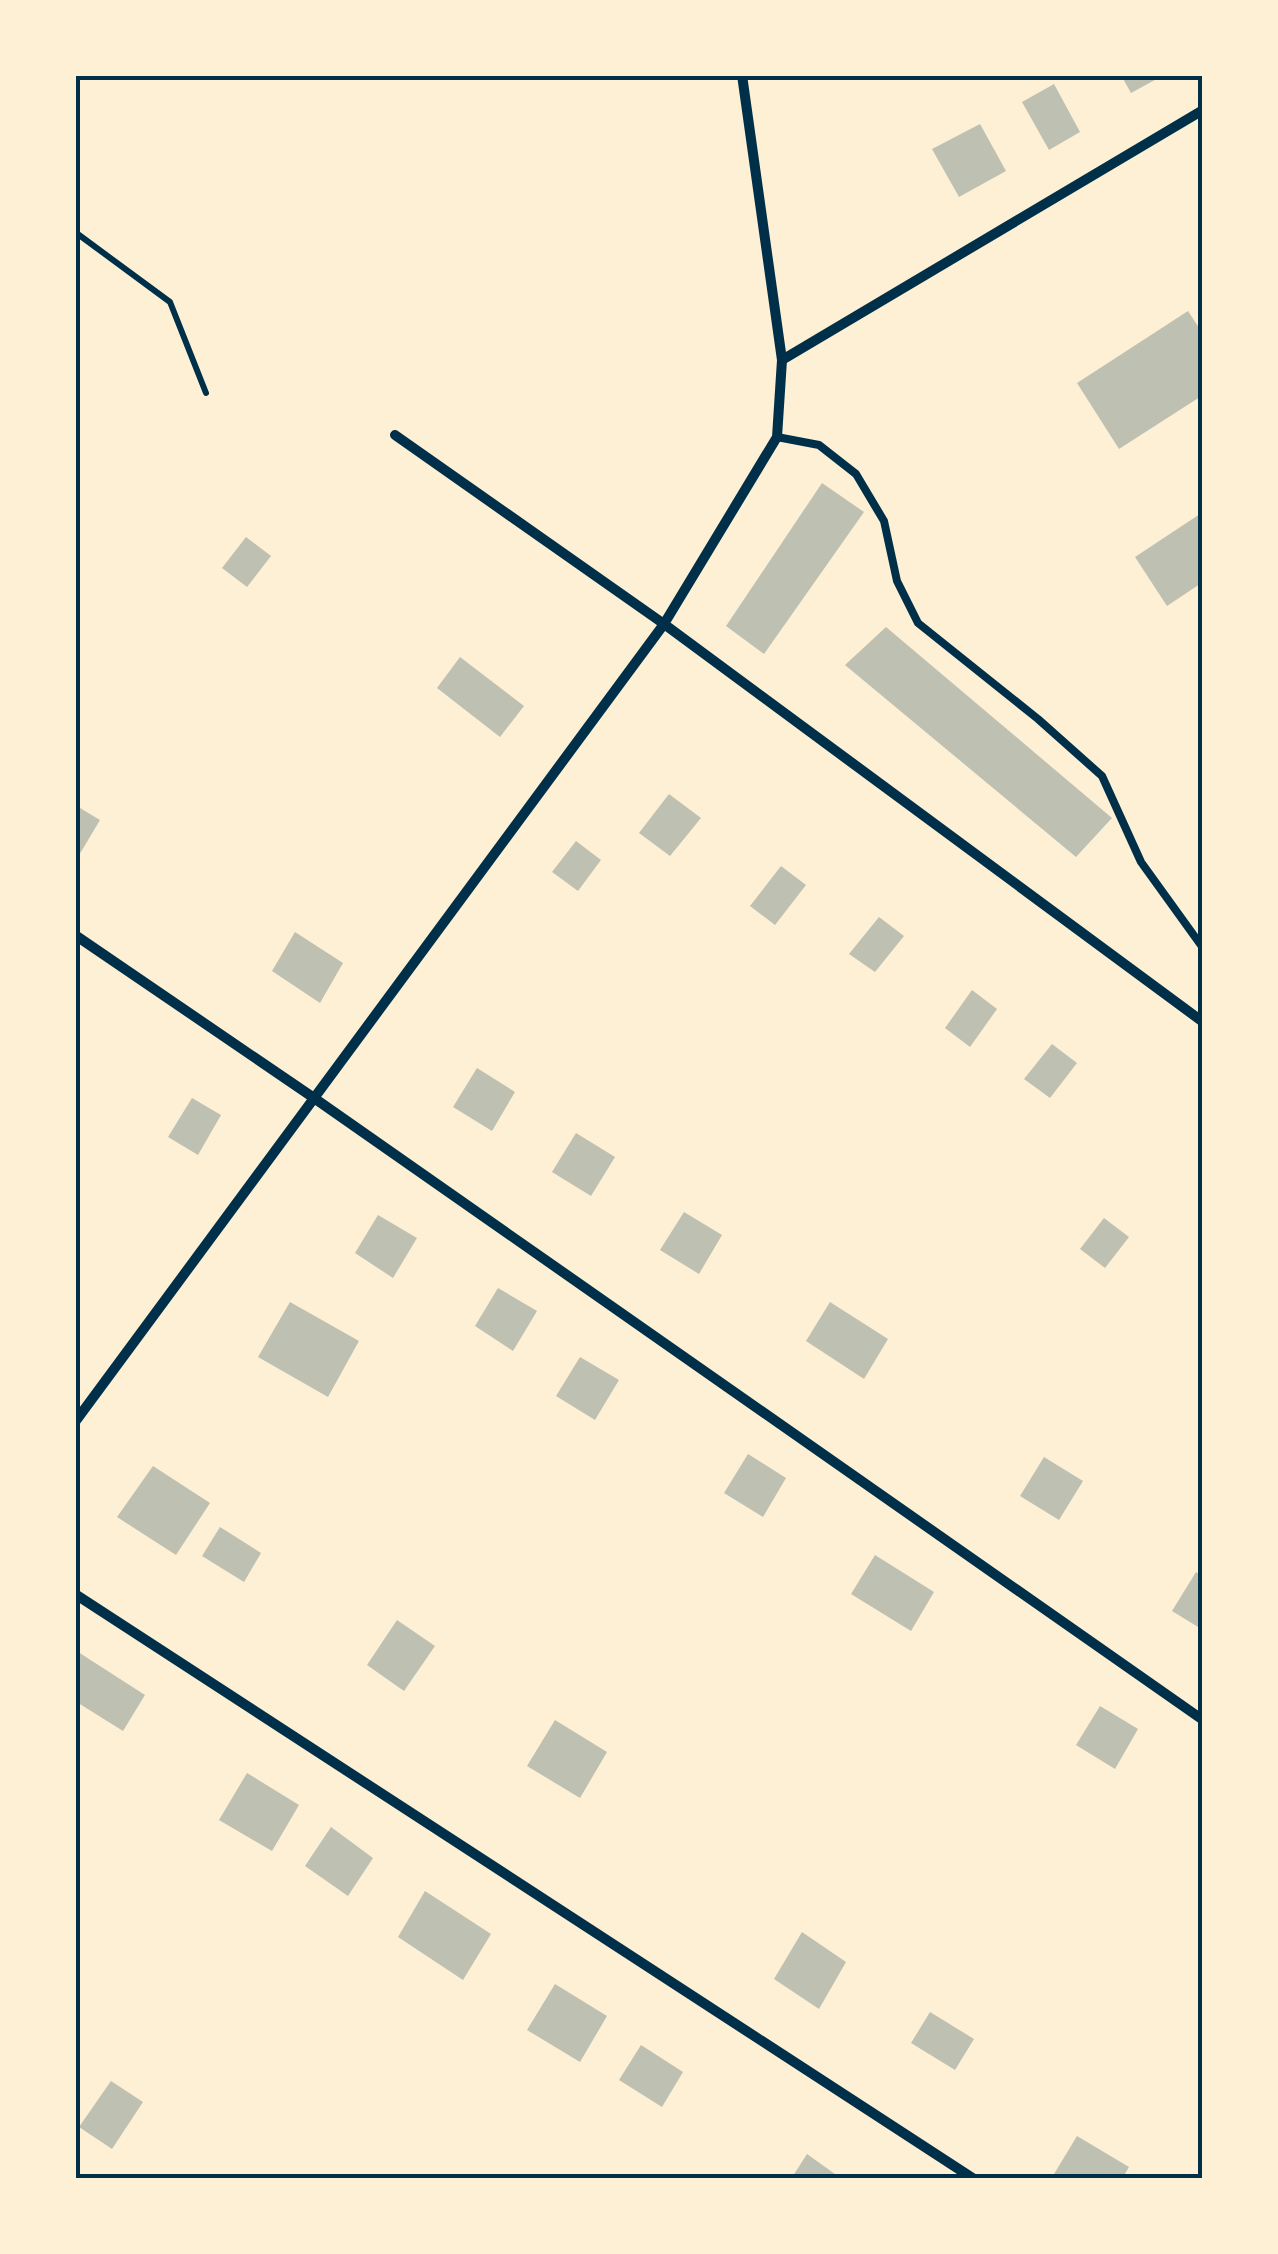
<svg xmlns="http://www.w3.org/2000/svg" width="1278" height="2254" viewBox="0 0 1278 2254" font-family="Literata,serif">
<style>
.building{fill:#bec0b2}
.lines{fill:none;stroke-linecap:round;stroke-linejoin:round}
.path{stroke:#003049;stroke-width:6}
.service{stroke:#003049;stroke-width:8}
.minor{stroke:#003049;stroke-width:10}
.neatline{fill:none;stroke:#003049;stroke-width:4}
</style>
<rect width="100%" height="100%" fill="#fdf0d5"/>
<!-- building -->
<path class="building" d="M1121,75H1164L1131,93Z
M1054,84L1080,132L1049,150L1022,102Z
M980,124L1006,171L959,197L932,149Z
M1188,311L1203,334V395L1119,449L1077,383Z
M822,483L864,512L764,654L726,626Z
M1203,512V582L1167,606L1135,557Z
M246,537L271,556L247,587L222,568Z
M886,627L1112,818L1076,857L845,665Z
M460,657L524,706L500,737L437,688Z
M669,794L701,818L670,856L639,833Z
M75,805L100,820L75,862Z
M576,841L601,860L578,891L552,872Z
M781,866L806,885L775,925L750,906Z
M879,917L904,936L875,972L849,954Z
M295,932L343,963L320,1003L272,971Z
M972,990L997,1009L970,1047L945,1028Z
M1052,1044L1077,1063L1050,1098L1024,1079Z
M477,1068L515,1092L492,1131L453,1107Z
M192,1098L221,1115L198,1155L168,1137Z
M576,1133L615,1157L591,1196L552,1172Z
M684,1212L722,1235L699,1274L660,1250Z
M378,1215L417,1238L393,1278L355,1253Z
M1104,1218L1129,1237L1105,1268L1080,1249Z
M498,1288L537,1311L513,1351L475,1326Z
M290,1302L359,1341L328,1397L258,1357Z
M830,1302L888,1339L864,1379L806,1341Z
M580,1357L619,1380L595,1420L556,1396Z
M748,1454L786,1478L763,1517L724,1493Z
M1044,1457L1083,1481L1059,1520L1020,1496Z
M153,1466L210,1503L176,1555L117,1517Z
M220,1527L261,1553L244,1582L202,1556Z
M875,1555L934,1592L911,1631L851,1594Z
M1196,1572L1203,1577V1630L1172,1611Z
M397,1620L435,1646L404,1691L367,1665Z
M75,1650L145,1695L123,1731L75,1701Z
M1100,1706L1138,1729L1115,1769L1076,1745Z
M555,1720L607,1752L580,1798L527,1766Z
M247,1773L299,1805L272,1851L219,1820Z
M331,1827L373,1858L348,1896L305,1866Z
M425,1891L491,1934L463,1980L398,1937Z
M802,1932L846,1962L819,2009L774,1979Z
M555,1984L607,2016L580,2062L527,2030Z
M930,2012L974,2039L955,2070L911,2043Z
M641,2045L683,2072L662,2107L619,2080Z
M111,2081L143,2102L112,2149L79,2127Z
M1077,2136L1129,2167L1122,2179H1051Z
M807,2154L842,2179H791Z"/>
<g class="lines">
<!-- path -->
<path class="path" d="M75,232L170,302L206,393"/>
<!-- service -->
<path class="service" d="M777,437L819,445L856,474L884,521L897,581L918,623L1038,719L1102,776L1141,862L1203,948"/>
<!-- minor -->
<path class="minor" d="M742,75L782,360
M395,435L664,624L1203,1022
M75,935L314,1098L1203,1720
M75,1422L664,624L777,437L782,360L1203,110
M75,1594L974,2179"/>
</g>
<!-- border -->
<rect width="1278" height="2254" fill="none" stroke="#fdf0d5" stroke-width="155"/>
<rect x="78" y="78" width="1122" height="2098" class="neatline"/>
</svg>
